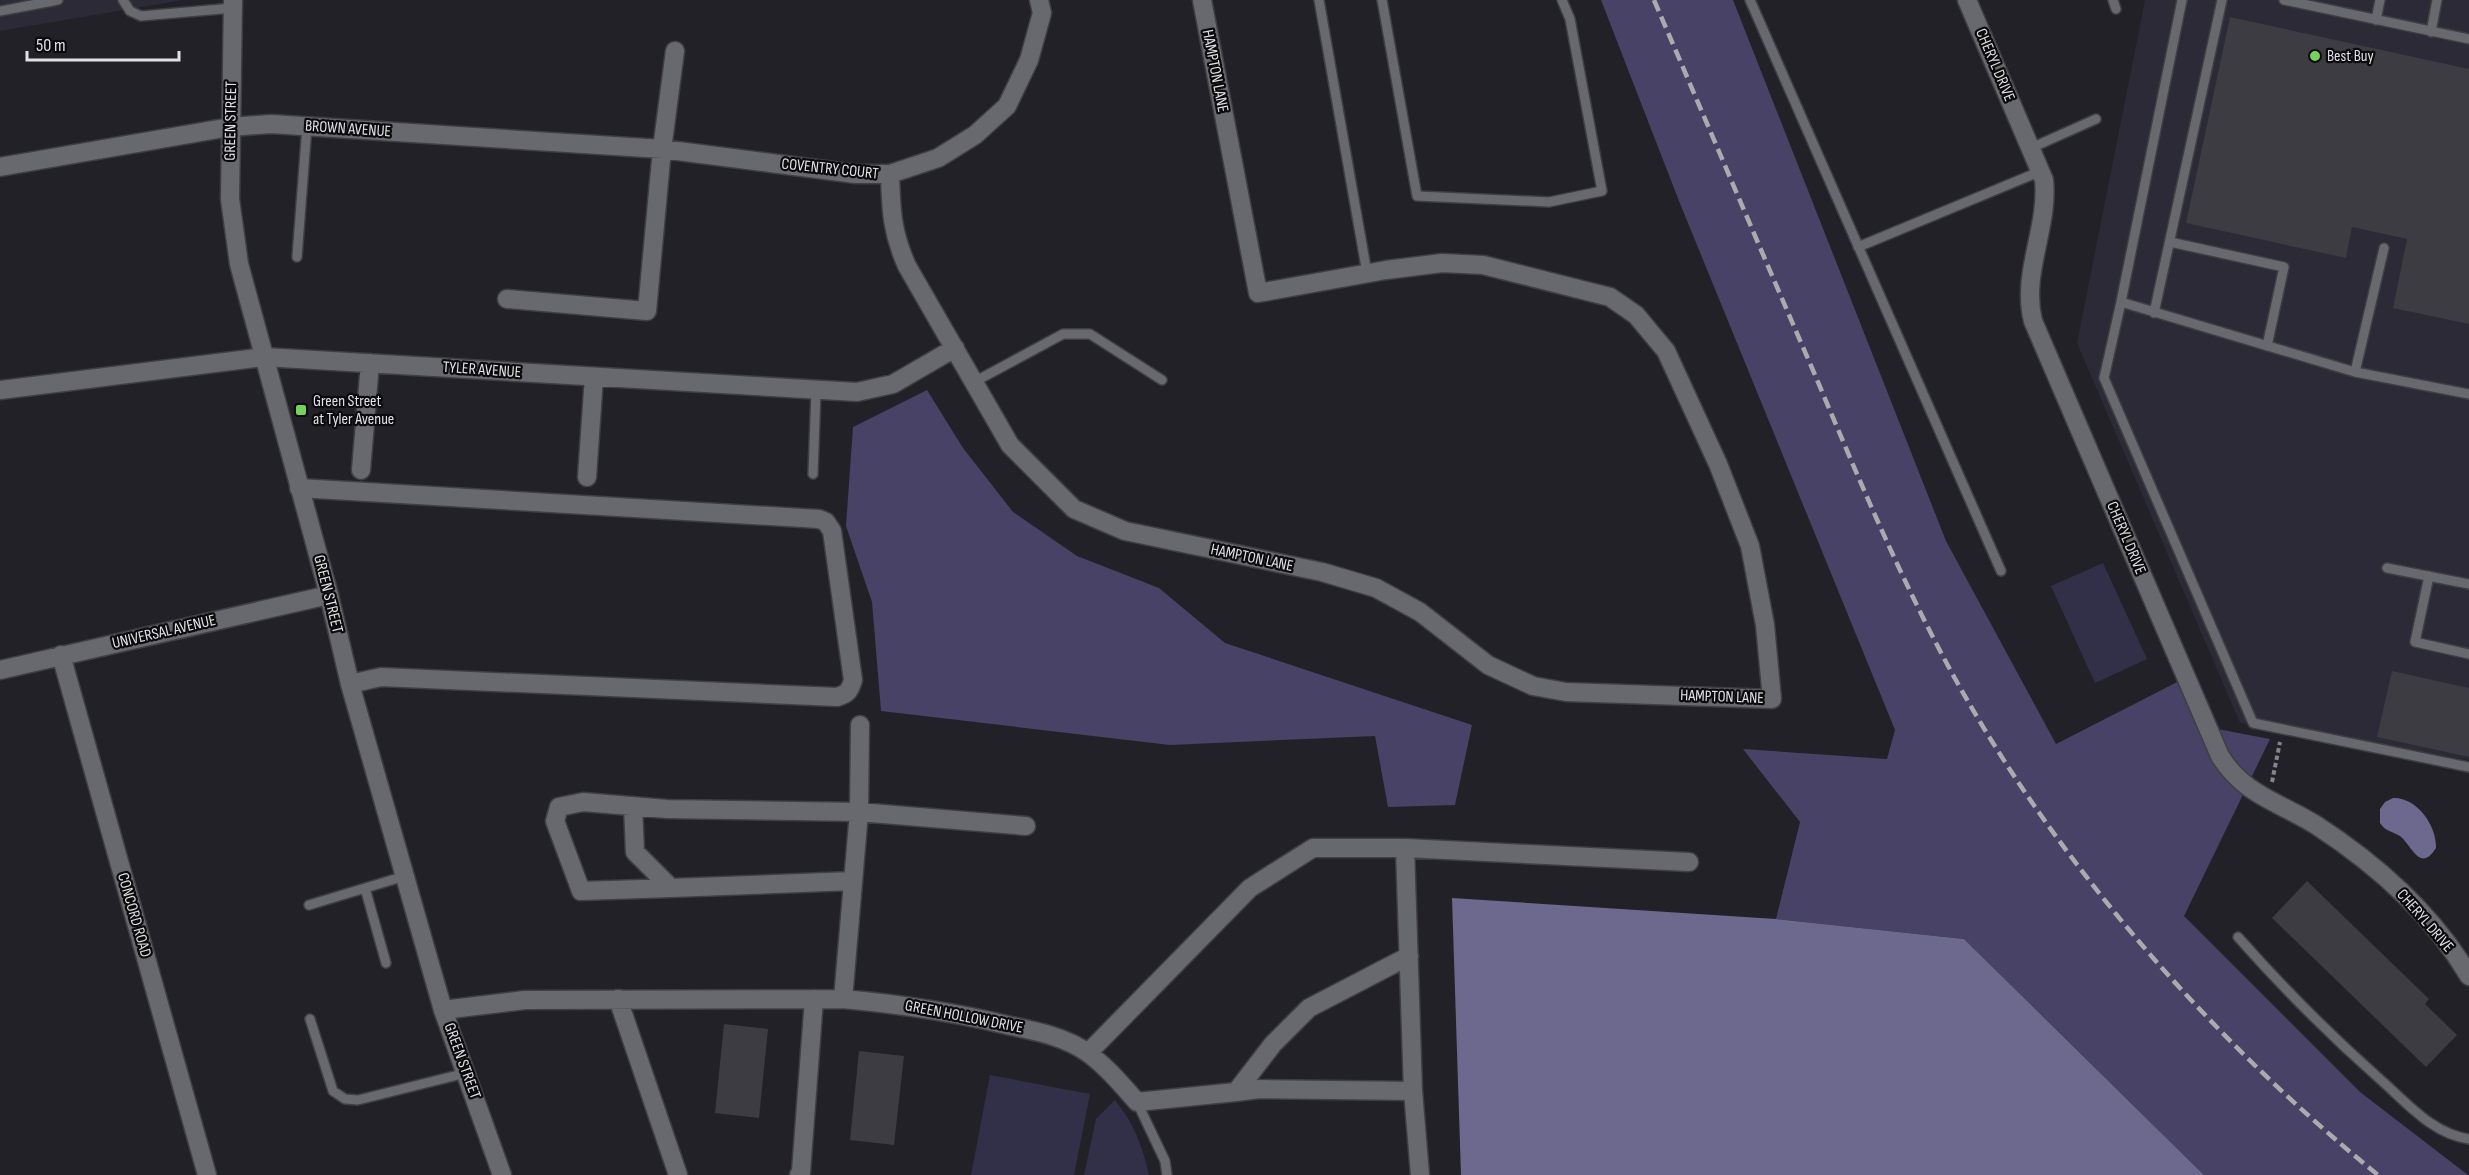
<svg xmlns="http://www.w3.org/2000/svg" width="2469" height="1175" viewBox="0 0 2469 1175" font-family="'Sofia Sans Condensed',sans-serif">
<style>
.built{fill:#2b2a36}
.green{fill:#322f48}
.forest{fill:#474266}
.water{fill:#6c688e}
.building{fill:#3c3c42}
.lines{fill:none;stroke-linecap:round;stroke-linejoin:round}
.lane-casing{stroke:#3f3f43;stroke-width:12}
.street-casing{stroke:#3f3f43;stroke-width:21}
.secondary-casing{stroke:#3f3f43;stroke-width:21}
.path{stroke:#85858a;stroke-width:4;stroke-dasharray:4.5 3;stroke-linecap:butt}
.lane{stroke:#68686f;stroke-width:9}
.street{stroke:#68686f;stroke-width:18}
.secondary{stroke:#68686f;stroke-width:18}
.rail{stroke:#ababaf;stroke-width:4.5;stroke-dasharray:12 6;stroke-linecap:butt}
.poi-dot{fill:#76d25a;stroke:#0b0b0e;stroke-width:2}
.labels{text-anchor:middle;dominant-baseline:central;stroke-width:4.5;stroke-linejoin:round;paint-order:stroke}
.poi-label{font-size:16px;fill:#e2e2e6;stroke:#0b0b0e;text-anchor:start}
.street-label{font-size:16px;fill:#e2e2e6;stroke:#0b0b0e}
</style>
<rect width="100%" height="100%" fill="#222127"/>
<!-- built -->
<path class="built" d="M0,0H183L0,31Z
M2145,0H2469V760L2240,723L2077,343Z"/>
<!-- green -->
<path class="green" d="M2103,563L2147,659L2095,683L2051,586Z
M990,1075L1090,1094L1074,1175H971Z
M1115,1100C1133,1122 1143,1147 1149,1175H1084L1096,1119Z"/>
<!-- forest -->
<path class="forest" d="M1601,0H1733L1946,541L2056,744L2189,676L2212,728L2270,739L2184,916L2360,1092L2468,1175H2204L1964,939L1776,919L1800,822L1743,749L1887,759L1895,730L1679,201Z
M927,390L963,448L1013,512L1077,556L1159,588L1225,643L1472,725L1455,805L1388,807L1375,736L1170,745L881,711L872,602L846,526L853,427Z"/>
<!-- water -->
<path class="water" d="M2393,798C2417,797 2437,826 2436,848C2420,874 2411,844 2400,836C2392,831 2386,832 2380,823V809L2385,802Z
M1452,898L1776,919L1964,939L2204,1175H1461Z"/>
<!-- building -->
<path class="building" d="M2230,17L2469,69V324L2393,308L2407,239L2352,227L2346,258L2186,223Z
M2392,671L2469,688V757L2377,737Z
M2307,881L2429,999L2425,1004L2457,1035L2426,1067L2272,918Z
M724,1024L768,1029L759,1118L715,1113Z
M859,1051L904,1056L894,1145L850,1140Z"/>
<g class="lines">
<defs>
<path id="lane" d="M123,0L130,11L141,16L233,8
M1319,0L1367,273
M1382,0L1417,196L1549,202L1602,191L1570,19L1562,0
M1750,0L2001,571
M2113,0L2116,9
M2182,0L2121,302L2355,372L2469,394
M2284,0L2469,39
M0,11L58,0
M2376,20L2380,0
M2431,32L2437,0
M2031,148L2096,119
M2170,242L2284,267L2267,346
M1858,247L2041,171
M297,257L307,126
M2121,302L2104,378L2253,723L2469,767
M2154,313L2222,0
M2355,372L2384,248
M974,382L1063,334H1090L1162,380
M813,474L816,391
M2387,568L2469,584
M2429,576L2415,642L2469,654
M365,888L386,963
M309,905L405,876
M2238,937C2284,989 2331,1036 2382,1081C2408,1104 2433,1134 2469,1139
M310,1019L333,1091L345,1099L358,1100L466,1073
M1137,1102L1165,1161L1167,1175"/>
<path id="street" d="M1967,0L2044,180C2049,227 2021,273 2033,321L2220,756C2244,795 2279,802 2316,825C2376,864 2432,913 2469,976
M0,167L230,127L271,124L662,149L856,174H890L938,158L975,135L1007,106L1029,60L1042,13L1039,0
M890,174C891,210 892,233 907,266L1010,445L1074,509L1125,531L1322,572L1376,588L1420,612L1488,665L1533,686L1566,692L1772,699L1765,625L1750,546L1718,464L1666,351L1636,315L1610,297L1483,265L1442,263L1386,270L1258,293L1202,0
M507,299L647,311L662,149L675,51
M0,390L264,357L857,392L893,384L955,348
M361,470L370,363
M587,477L594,377
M299,488L819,519L826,522L832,531L853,680C850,690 848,694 837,697L381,677L350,684
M61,655L207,1175
M0,670L329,595
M633,806L635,852L671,888L852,881
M1405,848L1413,1091L1420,1175
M671,888L581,891L555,821L559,807L583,802L667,809L859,812L1026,826
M618,999L678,1175
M843,999L859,812L860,725
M443,1010L525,1000L843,999C898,1004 953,1012 1007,1025C1035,1031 1064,1036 1088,1053C1107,1067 1122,1085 1137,1102L1236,1092L1273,1044L1309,1008L1409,956
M1088,1053L1250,888L1313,848H1405L1689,862
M1236,1092L1259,1089L1413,1091
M799,1175L801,1172L814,999"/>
<path id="secondary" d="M233,0L230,199L239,264L329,595L350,684L443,1010L502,1175"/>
</defs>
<!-- lane casing -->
<use href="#lane" class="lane-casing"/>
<!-- street casing -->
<use href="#street" class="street-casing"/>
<!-- secondary casing -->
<use href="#secondary" class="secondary-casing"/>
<!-- path -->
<path class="path" d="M2272,782L2280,742"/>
<!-- lane -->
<use href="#lane" class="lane"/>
<!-- street -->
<use href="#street" class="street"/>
<!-- secondary -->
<use href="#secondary" class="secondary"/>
<!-- rail -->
<path class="rail" d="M1654,0C1707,123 1759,246 1812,368C1854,467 1895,567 1946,662C2050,856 2208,1037 2378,1175"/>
</g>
<!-- markers -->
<g class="poi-dot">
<circle cx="2315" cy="56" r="6"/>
<rect x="295" y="404" width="12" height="12" rx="3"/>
</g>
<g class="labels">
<!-- poi labels -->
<g class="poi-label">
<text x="2327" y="56">Best Buy</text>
<text x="313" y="401">Green Street<tspan x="313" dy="18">at Tyler Avenue</tspan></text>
</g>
<!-- street labels -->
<g class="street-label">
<text transform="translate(1995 65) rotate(67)">CHERYL DRIVE</text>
<text transform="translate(1215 71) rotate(79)">HAMPTON LANE</text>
<text transform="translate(231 121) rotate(-89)">GREEN STREET</text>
<text transform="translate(348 129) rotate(4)">BROWN AVENUE</text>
<text transform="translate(830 169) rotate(6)">COVENTRY COURT</text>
<text transform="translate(482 370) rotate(4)">TYLER AVENUE</text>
<text transform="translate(2126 538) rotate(67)">CHERYL DRIVE</text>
<text transform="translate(1252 558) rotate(12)">HAMPTON LANE</text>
<text transform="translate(328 594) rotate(76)">GREEN STREET</text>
<text transform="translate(164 632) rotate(-13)">UNIVERSAL AVENUE</text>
<text transform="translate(1722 697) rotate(2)">HAMPTON LANE</text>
<text transform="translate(134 915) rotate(74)">CONCORD ROAD</text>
<text transform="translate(2425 921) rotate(49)">CHERYL DRIVE</text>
<text transform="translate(964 1017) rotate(11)">GREEN HOLLOW DRIVE</text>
<text transform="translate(462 1061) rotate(70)">GREEN STREET</text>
</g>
</g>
<!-- scale -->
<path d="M27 51v9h152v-9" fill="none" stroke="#e2e2e6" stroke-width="3"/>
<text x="36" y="51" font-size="18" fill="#e2e2e6" stroke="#0b0b0e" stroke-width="4.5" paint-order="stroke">50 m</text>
</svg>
